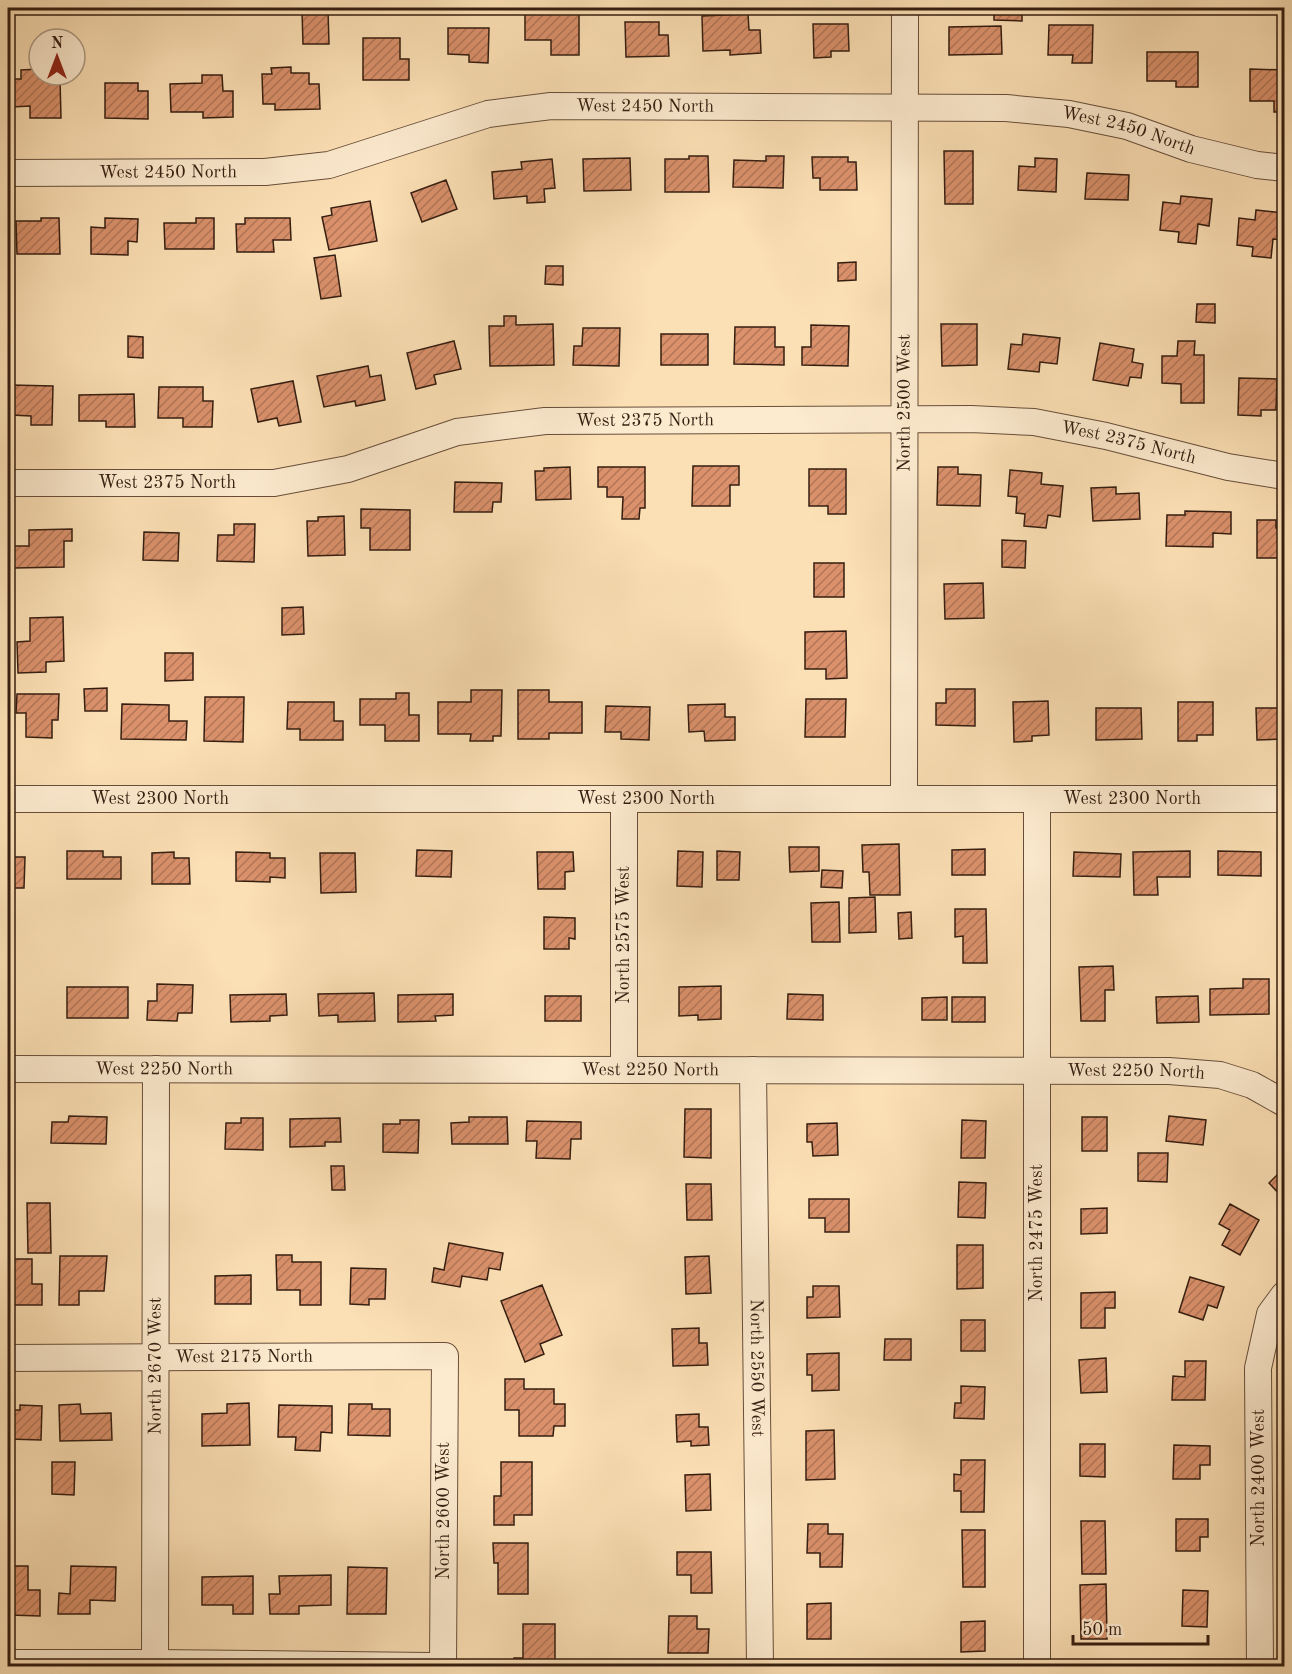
<svg xmlns="http://www.w3.org/2000/svg" width="1292" height="1674" viewBox="0 0 1292 1674" font-family="'Old Standard TT',serif">
<style>
.building{fill:url(#building-hatch);stroke:#351e11;stroke-width:1.5}
.lines{fill:none;stroke-linecap:round;stroke-linejoin:round}
.minor-casing{stroke:#674e3a;stroke-width:28}
.minor{stroke:#fdebcf;stroke-width:26}
.labels{text-anchor:middle;dominant-baseline:central;stroke-width:6;stroke-linejoin:round;paint-order:stroke}
.street-label{font-size:18px;fill:#351e11;stroke:#fdebcf}
</style>
<defs>
<pattern id="building-hatch" width="6" height="6" patternUnits="userSpaceOnUse" patternTransform="scale(1.5)"><rect width="6" height="6" fill="#da916c"/><path d="M-1 1l2-2M0 6l6-6M5 7l2-2" fill="none" stroke="#b27657"/></pattern>
</defs>
<rect width="100%" height="100%" fill="#fce0b5"/>
<filter id="stains"><feTurbulence type="fractalNoise" baseFrequency=".00333" numOctaves="4"/><feColorMatrix values="0 0 0 0 .2 0 0 0 0 .09 0 0 0 0 .02 0 0 0 .5 -.17"/></filter>
<radialGradient id="worn" r=".72"><stop offset=".6" stop-color="#630" stop-opacity="0"/><stop offset="1" stop-color="#630" stop-opacity=".3"/></radialGradient>
<!-- building -->
<path class="building" d="M994,8H1022V21L994,20Z
M328,10L329,44H303L302,11Z
M525,10H579V55H551V40H525Z
M748,14L749,30H760L761,53L730,55V50L703,51L702,16Z
M625,22H659V35H668L669,56L626,57Z
M813,24H848L849,51H831V57L814,58Z
M1049,25H1093L1092,63H1072L1073,55H1048Z
M1001,26L1002,54L949,55V27Z
M448,28H489L488,63L469,62V55L448,54Z
M363,38H400V59H409V80H363Z
M1147,52H1198V87H1176V81H1147Z
M291,67V73H309V84H319L320,109L275,110V104H263L262,74H272L271,68Z
M39,69V75H48V79H60L61,118H30V106L12,107V79H21V70Z
M1250,69L1284,70V112H1274V101H1250Z
M202,75H222L223,91H233V117L203,118V112H171L170,84L202,83Z
M105,83H138V91H148V119L105,118Z
M944,151H973V204H945Z
M689,156H708L709,192H665V159H689Z
M766,156H784L783,188L733,187L734,160L766,161Z
M812,157H848V162H856L857,190H820V178H813Z
M630,158L631,190L584,191L583,159Z
M1035,158L1057,159L1056,192L1018,190L1019,166L1035,167Z
M552,159L555,188L544,189L545,202L527,203V196L494,199L492,172L522,169L521,162Z
M1087,173L1129,175L1128,200L1085,199Z
M446,180L457,209L422,222L411,193Z
M1181,196L1212,199L1209,226L1198,224L1196,244L1178,242L1179,232L1160,230L1163,202L1180,204Z
M370,201L377,241L329,250L322,217L332,215L331,208Z
M1256,210L1284,213V240L1273,239L1271,258L1252,256L1253,247L1237,245L1239,218L1255,220Z
M41,218H59L60,254H17L16,221H41Z
M105,218L138,219L137,242L128,241V255L91,254V227L105,228Z
M196,218H214V249H165L164,223H196Z
M245,218H290L291,240H273L274,252H237L236,224H245Z
M335,255L341,296L321,299L314,258Z
M856,262V280L838,281V263Z
M546,266H563V285L545,284Z
M1197,304H1215V323L1196,322Z
M504,316H516V325L553,324L554,365L490,366L489,326H504Z
M941,324H977V365L942,366Z
M811,325L849,326L848,366L802,365V347H811Z
M735,327H775V347H784V365L734,364Z
M583,328H620L619,366L573,365L574,346H582Z
M661,334H708V365H661Z
M1023,334L1060,338L1057,364L1040,362L1039,372L1008,369L1011,344L1022,345Z
M128,336L143,337V358L128,357Z
M454,341L461,369L434,375L436,384L416,389L407,353Z
M1178,341H1195L1194,355H1204V403H1181V384L1162,383V356H1177Z
M1100,343L1134,349L1132,362L1143,364L1141,378L1130,377L1128,386L1093,380Z
M368,366L370,377L381,375L385,400L356,406L355,401L324,407L317,376Z
M1239,378L1277,379L1276,410H1261V416L1238,415Z
M293,381L301,422L279,426L277,418L258,422L251,389Z
M11,385L53,386L52,425H31V416L11,415Z
M159,387H203V401H213L212,427H183V418H158Z
M134,394L135,427H106V421H79V395Z
M693,466H739V485H730V506H692Z
M570,467L571,499L536,500L535,471H544V468Z
M598,467H645V508H640L639,519H622L623,497H607V487H598Z
M938,467H958V474L981,475L980,506L937,505Z
M809,469H846V514H828V506H809Z
M1010,470L1042,473L1041,484L1063,486L1060,517L1048,515L1046,528L1024,526L1025,514L1016,513L1017,497L1008,496Z
M455,482L502,483L501,502H493L492,512H454Z
M1116,487V494L1139,493L1140,519L1093,521L1091,488Z
M361,509L410,510V550H370V528H361Z
M1185,511L1231,512V534L1213,533V547L1166,546L1167,515H1185Z
M344,516L345,555L308,556L307,521H318V517Z
M1257,520H1276V528H1284V558H1257Z
M234,524H255L254,562L217,561L218,535H234Z
M72,529V541H64V567L14,568L13,546H29V530Z
M144,532L179,533L178,561L143,560Z
M1002,540L1026,541L1025,568L1002,567Z
M814,563H844V597H814Z
M983,583L984,618L945,619L944,584Z
M303,607L304,634L282,635V608Z
M63,617L64,661L46,662V672L18,673L17,642L30,641V618Z
M846,631L847,678L826,679V669H805V632Z
M165,653H193V680L165,681Z
M107,688V711H85L84,689Z
M946,689H975V726L936,725V703H946Z
M471,690H502L501,736H493V741H470L471,734H438V702H471Z
M518,690H549V702H582V733H549V739H518Z
M396,693H409V715H419V741H385V725H360V699H396Z
M17,694H59L58,720H52V738L26,737V713H16Z
M205,697H244L243,742L204,741Z
M806,699H846L845,737H805Z
M1048,701L1049,735L1032,736V741L1014,742L1013,702Z
M288,702H334V721H343V740H300V729H287Z
M1178,702H1213V735H1197V741H1178Z
M122,704L169,705V721H187L186,740L121,739Z
M725,704V717H735V740L705,741L704,731L689,732L688,705Z
M606,706L650,707L649,740L621,739V732H605Z
M1096,708H1141L1142,739L1096,740Z
M1256,708H1284V739L1257,740Z
M899,844L900,895H870L869,872H863L862,845Z
M789,847H819V871L790,872Z
M985,849V875H952V850Z
M417,850L452,851L451,877L416,876Z
M67,851H103V857H121V879H67Z
M678,851L703,852L702,887L677,886Z
M717,851L740,852L739,880H717Z
M1190,851V877H1157L1158,895H1134L1133,852Z
M1218,851L1261,852V876L1218,875Z
M174,852V858H189L190,884H152V853Z
M236,852L270,853V858H285V878L270,877V882L236,881Z
M537,852H573L574,871L565,872V889H538Z
M1074,852L1121,854L1120,877L1073,876Z
M320,853H355L356,892L321,893Z
M8,857H25L24,888H8Z
M822,870L843,871L842,888L821,887Z
M875,897L876,932L849,933V898Z
M839,902L840,942H812L811,903Z
M955,909H986L987,963H963V936L955,937Z
M911,912L912,938L899,939L898,913Z
M544,917L575,918V939L569,938V949H544Z
M1113,966L1114,990H1105V1021H1081L1079,967Z
M1243,979H1269V1014L1210,1015V989L1243,988Z
M157,984L193,985L192,1013H178L177,1021L147,1020L148,1001H157Z
M721,986V1019L698,1020V1015L679,1016V987Z
M67,987H128V1018H67Z
M374,993L375,1021L338,1022V1015L319,1016L318,994Z
M286,994L287,1015L270,1016V1021L231,1022L230,995Z
M453,994V1015L435,1016L436,1021L398,1022V995Z
M788,994L823,995V1020L787,1019Z
M545,996H581V1021H545Z
M1198,996L1199,1022L1157,1023L1156,997Z
M947,997V1020H922V998Z
M952,997H985V1022H952Z
M1282,1002H1284V1044L1279,1043Z
M685,1109H711V1158L684,1157Z
M69,1116L107,1117L106,1144L51,1143L52,1122H68Z
M1169,1116L1206,1120L1203,1145L1166,1141Z
M469,1117H507L508,1144H452L451,1123L469,1122Z
M1082,1117H1107V1151H1082Z
M241,1118H263V1150L225,1149L226,1123H241Z
M340,1118L341,1142H325V1146L290,1147V1119Z
M400,1120H419L418,1153L383,1152V1124H400Z
M962,1120L986,1121L985,1158H961Z
M527,1121L581,1122V1139H571L570,1159L536,1158L537,1141H526Z
M837,1123L838,1155L813,1156L812,1142H807V1124Z
M1138,1153H1168L1167,1182L1138,1181Z
M331,1166H344L345,1190H332Z
M1284,1168V1199L1269,1183Z
M959,1182L986,1183L985,1218L958,1217Z
M686,1184H711L712,1220H687Z
M809,1199H849V1232H825V1218H809Z
M27,1203H50L51,1253H28Z
M1230,1204L1259,1220L1240,1255L1222,1245L1230,1230L1219,1224Z
M1107,1208V1233L1081,1234V1209Z
M449,1243L503,1253L500,1270L489,1268L487,1280L462,1276L460,1287L432,1282L434,1268L444,1270Z
M957,1245H983V1288L957,1289Z
M276,1255H292V1262H321V1305H300V1290H277Z
M60,1256H107L104,1291H79V1305H59Z
M709,1256L711,1293L686,1294L685,1257Z
M8,1259H32V1284H42V1305H8Z
M351,1268L386,1269L385,1299H369V1305L350,1304Z
M251,1275V1304H215V1276Z
M1190,1277L1224,1287L1217,1308L1208,1305L1203,1320L1179,1312Z
M542,1285L562,1335L540,1344L544,1354L525,1362L501,1301Z
M813,1286H839L840,1317L807,1318V1297H813Z
M1115,1292V1308H1105V1328H1081V1293Z
M961,1320H985V1351H961Z
M699,1328V1343H707L708,1365L673,1366L672,1329Z
M885,1339H911V1360H884Z
M839,1353V1390L812,1391V1375H807V1354Z
M1106,1358L1107,1392L1081,1393L1079,1360Z
M1185,1361H1206L1205,1400H1172L1173,1376L1185,1377Z
M505,1379H524V1389H554V1404H565V1426H554L553,1436H519V1410H505Z
M961,1386L985,1387L984,1419L954,1418L955,1403H961Z
M249,1403L250,1445L202,1446V1414L227,1413V1404Z
M80,1404L81,1414L111,1413L112,1440L60,1441L59,1405Z
M349,1404H372V1409H390V1436L348,1435Z
M20,1405L42,1406L41,1440L8,1439V1410H20Z
M279,1405L332,1406V1433L321,1432L320,1451L295,1450L296,1437H278Z
M699,1414V1427H708L709,1445L691,1446V1441L677,1442L676,1415Z
M834,1430L835,1479L806,1480V1431Z
M1080,1444H1105V1477L1080,1476Z
M1174,1445L1210,1446V1465H1200V1479H1173Z
M961,1460H985L984,1512H961V1491H954V1474L961,1475Z
M52,1462H75L74,1495L52,1494Z
M501,1462H532V1515H514V1525H494V1496H501Z
M710,1474L711,1510L686,1511L685,1475Z
M1176,1519H1208V1537H1200V1551H1176Z
M1081,1521H1105L1106,1574H1082Z
M808,1524H828V1534H843L842,1567H820V1553H807Z
M962,1530H985V1587H963Z
M493,1543H528V1594H498V1563H494Z
M677,1552H711L712,1593H691V1575H677Z
M8,1566H28V1590H40V1616L9,1615Z
M71,1566L116,1567L115,1601L90,1600V1614H58L59,1593L70,1594Z
M348,1567L387,1568L386,1614H347Z
M331,1575V1605L299,1606V1614H270L269,1594H280L279,1576Z
M253,1576V1614H233V1605H202V1577Z
M1106,1584L1107,1639H1081L1080,1585Z
M1183,1590L1208,1591L1207,1627L1182,1626Z
M831,1603V1639H807V1604Z
M669,1616H697V1629H709L708,1653H668Z
M985,1621V1651L961,1652V1622Z
M523,1624H555V1662H560V1666H514V1658H523Z"/>
<g class="lines">
<defs>
<g id="minor">
<path id="s1" d="M8,173L265,172L329,165L488,114L551,106L1006,108L1069,114L1127,126L1191,149L1257,165L1284,168"/>
<path id="s2" d="M8,483H274L348,469L457,432L545,421L971,419L1034,422L1106,436L1228,467L1284,476"/>
<path id="s3" d="M8,799H1284"/>
<path d="M624,799V1070"/>
<path id="s4" d="M904,799L905,8"/>
<path d="M1037,799V1666"/>
<path id="s5" d="M8,1069L1169,1071L1220,1075L1252,1085L1284,1103"/>
<path id="s6" d="M753,1070L760,1666"/>
<path id="s7" d="M8,1358L445,1356L443,1666"/>
<path d="M8,1663H155L431,1666"/>
<path id="s8" d="M155,1663L156,1069"/>
<path d="M1260,1666L1258,1368L1270,1314L1284,1295"/>
</g>
</defs>
<!-- minor casing -->
<use href="#minor" class="minor-casing"/>
<!-- minor -->
<use href="#minor" class="minor"/>
</g>
<g class="labels">
<!-- street labels -->
<g class="street-label">
<text stroke="none"><textPath href="#s1" startOffset="646">West 2450 North</textPath></text>
<text stroke="none"><textPath href="#s1" startOffset="1132">West 2450 North</textPath></text>
<text stroke="none"><textPath href="#s1" startOffset="160">West 2450 North</textPath></text>
<text stroke="none"><textPath href="#s4" startOffset="396">North 2500 West</textPath></text>
<text stroke="none"><textPath href="#s2" startOffset="645">West 2375 North</textPath></text>
<text stroke="none"><textPath href="#s2" startOffset="1131">West 2375 North</textPath></text>
<text stroke="none"><textPath href="#s2" startOffset="159">West 2375 North</textPath></text>
<text stroke="none"><textPath href="#s3" startOffset="152">West 2300 North</textPath></text>
<text stroke="none"><textPath href="#s3" startOffset="638">West 2300 North</textPath></text>
<text stroke="none"><textPath href="#s3" startOffset="1124">West 2300 North</textPath></text>
<text transform="translate(624 935) rotate(-90)">North 2575 West</text>
<text stroke="none"><textPath href="#s5" startOffset="156">West 2250 North</textPath></text>
<text stroke="none"><textPath href="#s5" startOffset="642">West 2250 North</textPath></text>
<text stroke="none"><textPath href="#s5" startOffset="1128">West 2250 North</textPath></text>
<text transform="translate(1037 1233) rotate(-90)">North 2475 West</text>
<text stroke="none"><textPath href="#s7" startOffset="236">West 2175 North</textPath></text>
<text stroke="none"><textPath href="#s8" startOffset="297">North 2670 West</textPath></text>
<text stroke="none"><textPath href="#s6" startOffset="298">North 2550 West</textPath></text>
<text transform="translate(1259 1478) rotate(-90)">North 2400 West</text>
<text transform="translate(444 1511) rotate(-90)">North 2600 West</text>
</g>
</g>
<!-- margin -->
<rect width="1292" height="1674" fill="none" stroke="#fce0b5" stroke-width="30"/>
<rect x="9" y="9" width="1274" height="1656" fill="none" stroke="#351e11" stroke-width="3"/>
<rect x="15" y="15" width="1262" height="1644" fill="none" stroke="#351e11" stroke-width="1.5"/>
<!-- north arrow -->
<g transform="translate(57 57)"><circle r="28" fill="#fdebcf" stroke="#ad9983" stroke-width="1.5"/>
<path d="M0-4.5L10 22L0 15L-10 22Z" fill="#8f2418"/>
<text y="-9" font-size="16" font-weight="bold" text-anchor="middle" fill="#351e11">N</text>
</g>
<!-- scale -->
<path d="M1073 1635v9h135v-9" fill="none" stroke="#351e11" stroke-width="3"/>
<text x="1082" y="1635" font-size="18" fill="#351e11" stroke="#fdebcf" stroke-width="4.5" paint-order="stroke">50 m</text>
<rect width="100%" height="100%" filter="url(#stains)"/>
<rect width="100%" height="100%" fill="url(#worn)"/>
</svg>
